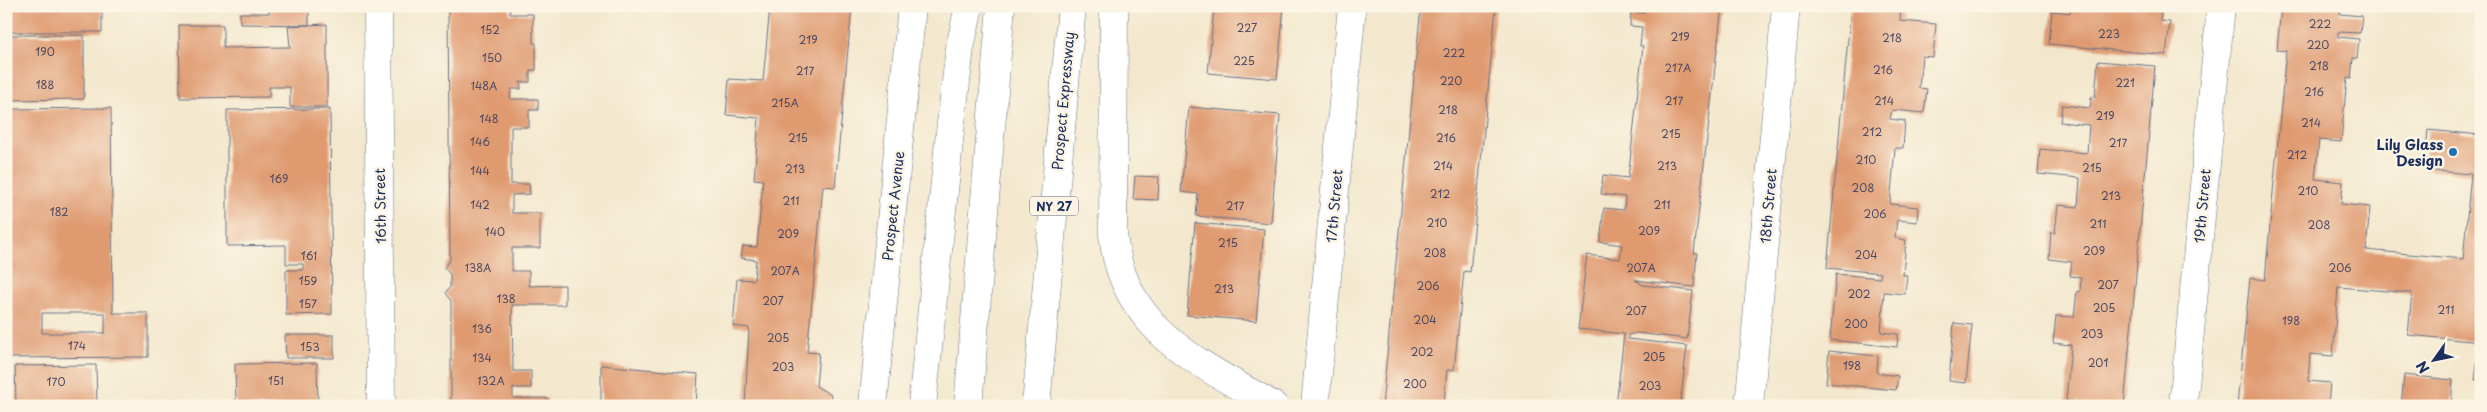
<svg xmlns="http://www.w3.org/2000/svg" width="2487" height="412" viewBox="0 0 2487 412" font-family="'Playpen Sans',sans-serif">
<style>
.building{fill:#df9a70;fill-rule:evenodd}
.lines{fill:none;stroke-linecap:round;stroke-linejoin:round}
.street-casing{stroke:#677085;stroke-width:29}
.secondary-casing{stroke:#677085;stroke-width:29}
.highway-casing{stroke:#677085;stroke-width:29}
.street{stroke:#fff;stroke-width:28}
.secondary{stroke:#fff;stroke-width:28}
.highway{stroke:#fff;stroke-width:28}
.poi-dot{fill:#1f6fb2;stroke:#fcf5e5;stroke-width:2}
.labels{text-anchor:middle;dominant-baseline:central;stroke-width:5;stroke-linejoin:round;paint-order:stroke}
.number-label{font-size:11px;fill:#4c4a62}
.shield{fill:#fcf5e5;stroke:#5e6a86;stroke-width:1}
.shield-label{font-size:12px;font-weight:bold;fill:#1b2f5e}
.street-label{font-size:14px;fill:#1b2f5e;stroke:#fcf5e5}
.poi-label{font-size:14px;font-weight:bold;fill:#1b2f5e;stroke:#fcf5e5;text-anchor:end}
</style>
<rect width="100%" height="100%" fill="#fcf5e5"/>
<filter id="ink" filterUnits="userSpaceOnUse"><feTurbulence type="fractalNoise" baseFrequency=".02" numOctaves="2"/><feDisplacementMap in="SourceGraphic" scale="10" xChannelSelector="R" yChannelSelector="G"/><feConvolveMatrix kernelMatrix="1 2 1 2 8 2 1 2 1" color-interpolation-filters="sRGB"/></filter>
<filter id="wash" filterUnits="userSpaceOnUse"><feTurbulence type="fractalNoise" baseFrequency=".0096" numOctaves="4" result="noise"/><feDisplacementMap in="SourceGraphic" scale="20" xChannelSelector="R" yChannelSelector="G"/><feGaussianBlur stdDeviation="1.12" result="paint"/><feColorMatrix in="noise" values="0 0 0 0 0 0 0 0 0 0 0 0 0 0 0 0 0 1.4 0 .05"/><feComposite in="paint" operator="in"/></filter>
<g filter="url(#wash)">
<rect width="100%" height="100%" fill="#f3e8ce"/>
<g id="blocks">
<!-- building -->
<path class="building" d="M6,6H102V32H6Z
M269,6H309V25L240,24V13H269Z
M448,6H510V14H533V43H536V70H530V82H520L521,89H511L510,99H538V110H529V127H511V184H529L530,194L512,195V213H540V248H512V271H529V286L565,285V305H512L513,371H531V388H513V398H547V406H451V301L445,293L450,287V274L444,268L450,260Z
M770,6H852L835,187L823,186L807,352L819,353L816,386L831,395L830,406H745L749,328L733,326L737,279L754,280L756,260L741,258L743,246L757,247L763,180L754,179L759,118L726,115L729,79L763,81Z
M1222,6H1284L1277,79L1208,73L1214,7Z
M1421,6H1490L1496,8L1470,272L1464,271L1454,370H1447L1444,402L1465,406H1382Z
M1645,6H1722L1694,253H1697L1694,287L1635,280L1643,285L1693,291L1687,339L1637,333L1628,335V339L1687,346L1680,406H1616L1624,334L1578,329L1587,255L1620,259L1622,245L1600,242L1604,208L1624,210L1625,197L1601,194L1603,175L1628,178L1643,46H1640L1642,27L1630,26L1631,12L1644,13Z
M1851,6H1901L1900,21L1936,24L1933,57L1922,56L1919,88L1927,89L1924,113L1892,110L1890,119L1905,121L1903,148H1895L1890,204L1918,207L1917,222L1897,220L1895,238L1906,240L1903,275H1907L1905,294L1884,292L1881,332L1898,334L1897,347L1830,340L1836,274L1880,278L1881,273L1827,268Z
M2071,6H2162L2160,21L2170,22L2166,55L2049,44L2052,11L2070,13Z
M2281,6H2341L2340,14L2362,16L2360,33L2338,32V37L2359,39L2357,58H2353L2351,79L2347,78L2341,142L2319,140L2315,179L2343,182L2341,204L2370,207L2366,250L2463,259L2471,174L2424,170L2428,130L2481,135V342L2408,335L2412,293L2338,287L2333,356L2310,354L2308,381L2330,383L2328,406H2237L2250,278L2265,280L2286,51L2277,50Z
M327,24V107H290V87H269V97L180,98L179,25H223V48L290,47L288,26Z
M7,35H84V99L7,100Z
M2098,61L2155,66L2124,406H2079V402L2066,401L2071,345L2053,343L2056,316L2074,317L2077,291L2080,292L2081,277L2070,276L2072,262L2049,259L2051,232L2055,233L2058,205L2078,207L2080,178L2038,174L2040,149L2087,153L2089,125L2060,122L2062,105L2090,108L2091,97H2095Z
M1189,107L1280,115L1271,223L1196,216L1198,194L1181,192Z
M111,108L113,313H148V357L6,358V109ZM42,313H105V333H42Z
M330,109L332,314L286,315V270H303V264H286V245L227,246V110Z
M1135,176L1159,177L1158,200L1133,199Z
M1195,223L1264,229L1256,321L1187,315Z
M1954,323L1972,325L1966,383L1949,381Z
M285,335H334V358H286Z
M1829,351L1878,356L1877,373L1898,376L1896,390L1826,383Z
M2478,355H2481V381L2475,380Z
M317,363L318,406H236L235,364Z
M96,365L97,406H16L15,366Z
M601,365L698,374L696,406H601Z
M2404,375L2453,380L2451,406H2401Z"/>
</g>
</g>
<g filter="url(#ink)">
<use href="#blocks" fill-opacity="0" stroke="#677085" stroke-width="1"/>
<g class="lines">
<defs>
<path id="street" d="M378,6L381,406"/>
<path id="secondary" d="M873,406L912,6
M1315,406L1352,6
M1749,406L1786,6
M2183,406L2221,6"/>
<path id="highway" d="M1114,6L1113,235C1123,331 1200,363 1274,406
M922,406L950,132L960,48L969,6
M968,406L1001,6
M1036,406L1072,6"/>
</defs>
<!-- street casing -->
<use href="#street" class="street-casing"/>
<!-- secondary casing -->
<use href="#secondary" class="secondary-casing"/>
<!-- highway casing -->
<use href="#highway" class="highway-casing"/>
<!-- street -->
<use href="#street" class="street"/>
<!-- secondary -->
<use href="#secondary" class="secondary"/>
<!-- highway -->
<use href="#highway" class="highway"/>
</g>
</g>
<!-- markers -->
<circle class="poi-dot" cx="2453" cy="152" r="5"/>
<g class="labels">
<!-- number labels -->
<g class="number-label">
<text x="2320" y="23">222</text>
<text x="1247" y="27">227</text>
<text x="490" y="29">152</text>
<text x="2109" y="33">223</text>
<text x="1680" y="36">219</text>
<text x="1892" y="37">218</text>
<text x="808" y="39">219</text>
<text x="2318" y="44">220</text>
<text x="45" y="51">190</text>
<text x="1454" y="52">222</text>
<text x="492" y="57">150</text>
<text x="1244" y="60">225</text>
<text x="2319" y="65">218</text>
<text x="1678" y="67">217A</text>
<text x="1883" y="69">216</text>
<text x="805" y="70">217</text>
<text x="1451" y="80">220</text>
<text x="2125" y="82">221</text>
<text x="45" y="84">188</text>
<text x="484" y="85">148A</text>
<text x="2314" y="91">216</text>
<text x="1674" y="100">217</text>
<text x="1884" y="100">214</text>
<text x="785" y="102">215A</text>
<text x="1448" y="109">218</text>
<text x="2105" y="115">219</text>
<text x="489" y="118">148</text>
<text x="2311" y="122">214</text>
<text x="1872" y="131">212</text>
<text x="1671" y="133">215</text>
<text x="798" y="137">215</text>
<text x="1446" y="137">216</text>
<text x="480" y="141">146</text>
<text x="2118" y="142">217</text>
<text x="2297" y="154">212</text>
<text x="1866" y="159">210</text>
<text x="1443" y="165">214</text>
<text x="1667" y="165">213</text>
<text x="2092" y="167">215</text>
<text x="795" y="168">213</text>
<text x="480" y="170">144</text>
<text x="279" y="178">169</text>
<text x="1863" y="187">208</text>
<text x="2308" y="190">210</text>
<text x="1440" y="193">212</text>
<text x="2111" y="195">213</text>
<text x="791" y="200">211</text>
<text x="480" y="204">142</text>
<text x="1662" y="204">211</text>
<text x="1235" y="205">217</text>
<text x="59" y="211">182</text>
<text x="1875" y="213">206</text>
<text x="1437" y="222">210</text>
<text x="2098" y="223">211</text>
<text x="2319" y="224">208</text>
<text x="1649" y="230">209</text>
<text x="495" y="231">140</text>
<text x="788" y="233">209</text>
<text x="1228" y="242">215</text>
<text x="2094" y="250">209</text>
<text x="1435" y="252">208</text>
<text x="1866" y="254">204</text>
<text x="309" y="255">161</text>
<text x="478" y="267">138A</text>
<text x="1641" y="267">207A</text>
<text x="2340" y="267">206</text>
<text x="785" y="270">207A</text>
<text x="308" y="280">159</text>
<text x="2108" y="284">207</text>
<text x="1428" y="285">206</text>
<text x="1224" y="288">213</text>
<text x="1859" y="293">202</text>
<text x="506" y="298">138</text>
<text x="773" y="300">207</text>
<text x="308" y="303">157</text>
<text x="2104" y="307">205</text>
<text x="2446" y="309">211</text>
<text x="1636" y="310">207</text>
<text x="1425" y="319">204</text>
<text x="2291" y="320">198</text>
<text x="1856" y="323">200</text>
<text x="482" y="328">136</text>
<text x="2092" y="333">203</text>
<text x="778" y="337">205</text>
<text x="77" y="345">174</text>
<text x="310" y="346">153</text>
<text x="1422" y="351">202</text>
<text x="1654" y="356">205</text>
<text x="482" y="357">134</text>
<text x="2098" y="362">201</text>
<text x="1852" y="365">198</text>
<text x="783" y="366">203</text>
<text x="276" y="380">151</text>
<text x="491" y="380">132A</text>
<text x="56" y="381">170</text>
<text x="1415" y="383">200</text>
<text x="1650" y="385">203</text>
</g>
<!-- shield labels -->
<rect class="shield" x="1030" y="196.5" width="48" height="19" rx="4"/>
<g class="shield-label">
<text x="1054" y="206">NY 27</text>
</g>
<!-- street labels -->
<g class="street-label">
<text transform="translate(1063 101) rotate(-85)">Prospect Expressway</text>
<text transform="translate(380 206) rotate(-91)">16th Street</text>
<text transform="translate(893 206) rotate(-84)">Prospect Avenue</text>
<text transform="translate(1334 206) rotate(-85)">17th Street</text>
<text transform="translate(1768 206) rotate(-85)">18th Street</text>
<text transform="translate(2202 206) rotate(-85)">19th Street</text>
</g>
<!-- poi labels -->
<g class="poi-label">
<text x="2443" y="144">Lily Glass<tspan x="2443" dy="16">Design</tspan></text>
</g>
</g>
<!-- margin -->
<rect width="2487" height="412" fill="none" stroke="#fcf5e5" stroke-width="25"/>
<!-- north arrow -->
<g transform="translate(2434 360) rotate(237)" stroke="#fcf5e5" stroke-width="4" paint-order="stroke">
<path d="M0-4L9 19L0 12L-9 19Z" fill="#1b2f5e"/>
<text y="-8" font-size="14" font-weight="bold" text-anchor="middle" fill="#1b2f5e">N</text>
</g>
</svg>
